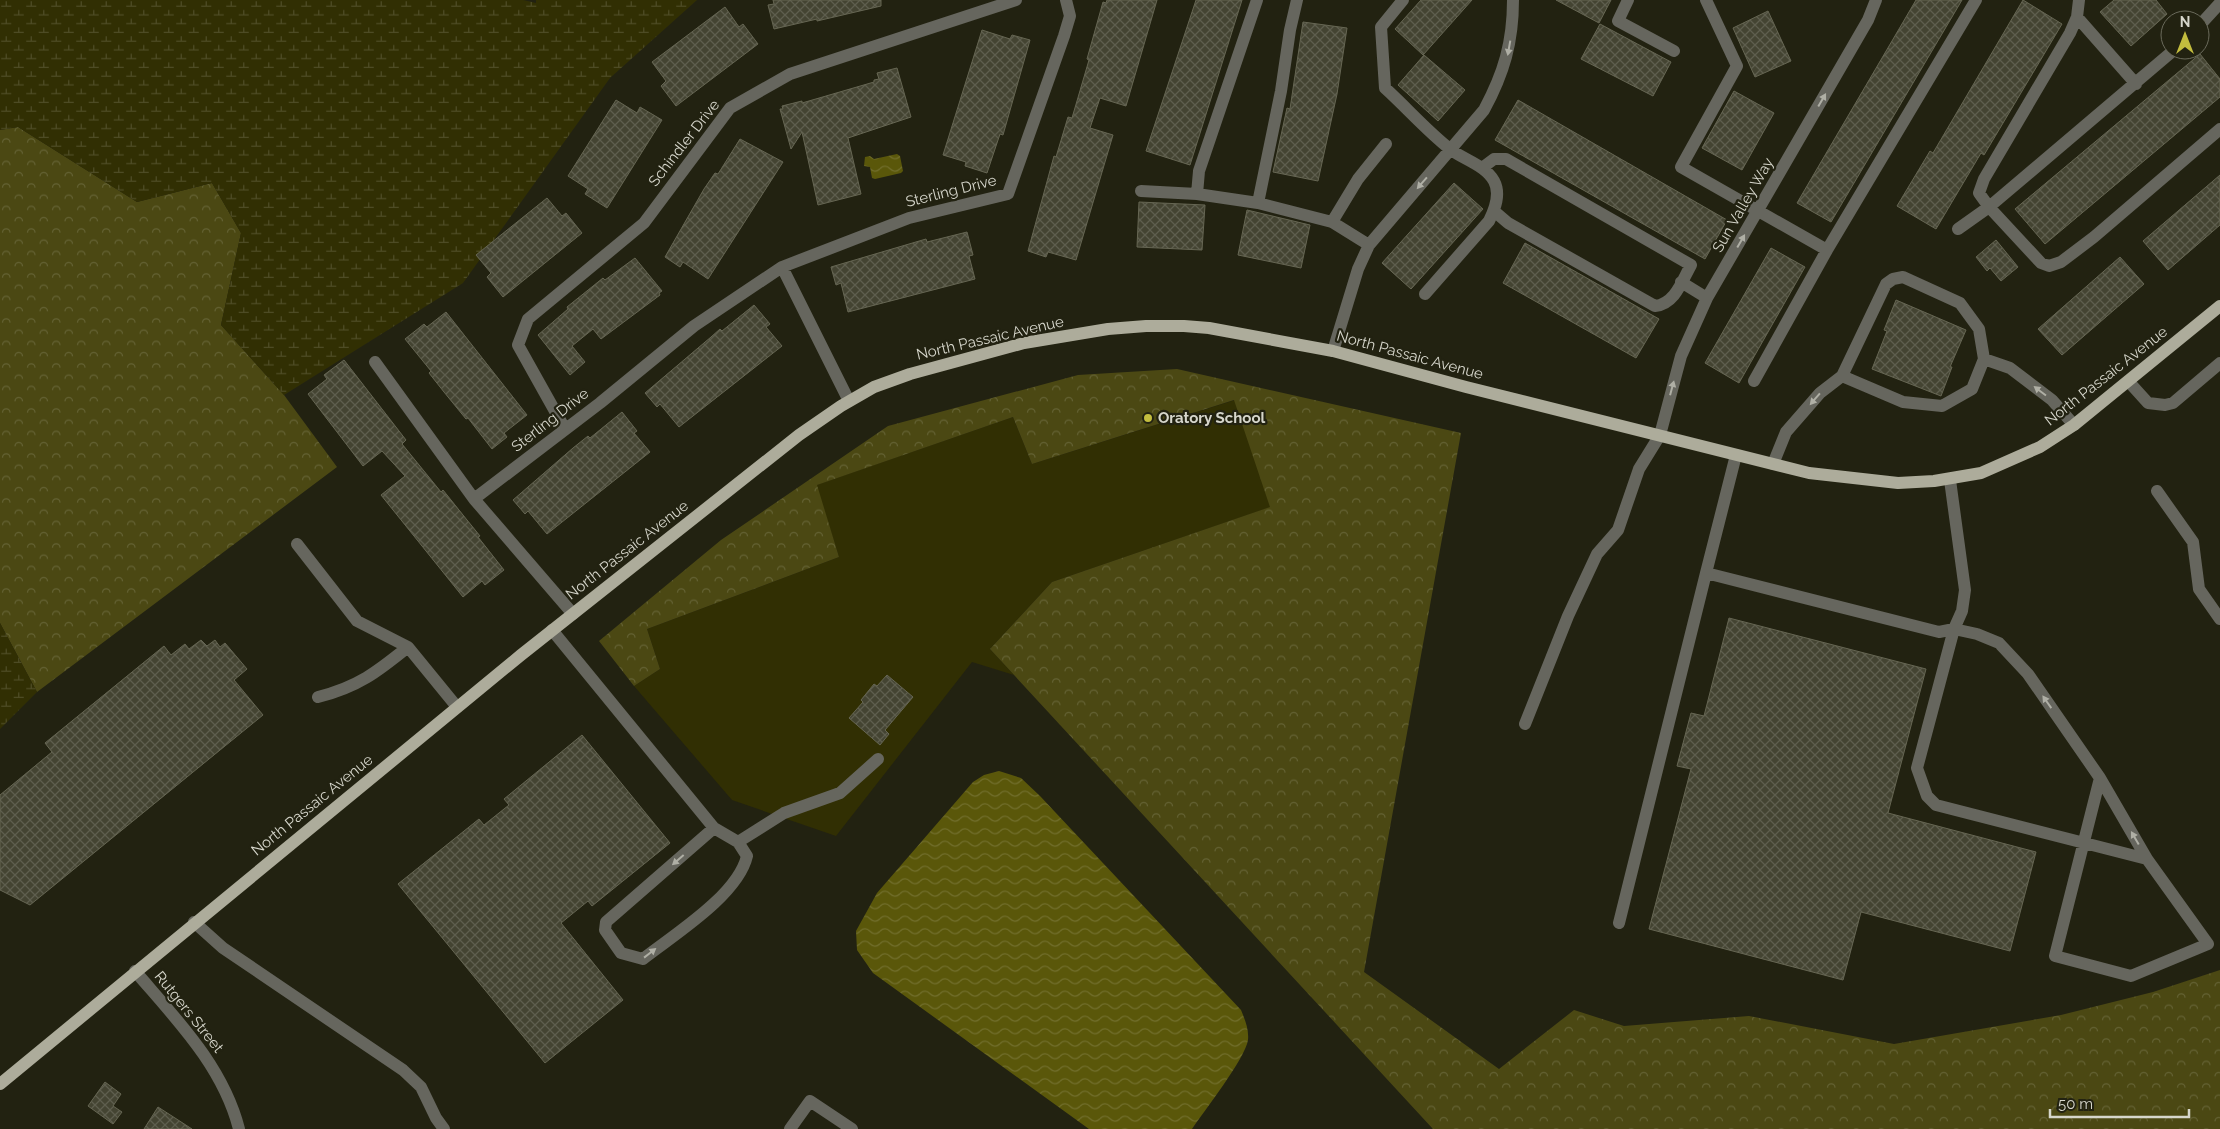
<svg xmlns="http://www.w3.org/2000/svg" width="2220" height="1129" viewBox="0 0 2220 1129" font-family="Raleway,sans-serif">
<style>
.green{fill:#312f03}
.forest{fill:url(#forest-crowns)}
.wetland{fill:url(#wetland-marsh)}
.water{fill:url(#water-waves)}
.building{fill:url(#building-cross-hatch);stroke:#666653}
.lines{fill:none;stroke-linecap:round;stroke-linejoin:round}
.minor{stroke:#66665e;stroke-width:12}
.major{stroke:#adac9b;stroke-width:12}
.oneway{fill:#afafa5}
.poi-dot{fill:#c3bd3e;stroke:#221;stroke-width:2}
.labels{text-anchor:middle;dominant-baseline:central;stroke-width:4.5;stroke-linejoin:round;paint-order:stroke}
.street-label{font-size:15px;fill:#d6d6cb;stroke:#221}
.poi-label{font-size:15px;font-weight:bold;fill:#d6d6cb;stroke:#221;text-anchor:start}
</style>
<defs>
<pattern id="forest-crowns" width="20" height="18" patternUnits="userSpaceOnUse" patternTransform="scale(1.25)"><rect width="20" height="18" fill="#4b4813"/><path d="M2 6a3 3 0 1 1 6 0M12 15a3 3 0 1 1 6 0" fill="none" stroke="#646234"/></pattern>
<pattern id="wetland-marsh" width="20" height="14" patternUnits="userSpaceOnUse" patternTransform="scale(1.25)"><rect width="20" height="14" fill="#312f03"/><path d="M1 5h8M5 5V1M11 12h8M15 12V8" fill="none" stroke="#4e4c26"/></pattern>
<pattern id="water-waves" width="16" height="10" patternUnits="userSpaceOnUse" patternTransform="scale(1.25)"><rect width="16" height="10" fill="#5a570a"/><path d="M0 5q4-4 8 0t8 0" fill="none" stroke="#716e2c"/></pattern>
<pattern id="building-cross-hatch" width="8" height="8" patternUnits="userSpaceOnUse" patternTransform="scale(1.25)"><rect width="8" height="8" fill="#444432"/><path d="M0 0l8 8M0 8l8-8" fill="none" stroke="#5e5e4e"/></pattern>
</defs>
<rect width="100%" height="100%" fill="#221"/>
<!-- green -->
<path class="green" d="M1235,400L1271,507L1052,582L990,649L1014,675L972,662L836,836L732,800L634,686L660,669L647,629L839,557L816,485L1013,417L1032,464Z"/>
<!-- forest -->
<path class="forest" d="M18,127L137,202L212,183L241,233L221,325L284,395L337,467L37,692L0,623V130Z
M1177,369L1461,433L1364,972L1499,1069L1574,1010L1624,1026L1749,1016L1894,1044L2061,1015L2153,992L2220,970V1129H1433L990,649L1052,582L1270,507L1234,400L1032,464L1013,417L817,485L839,557L647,629L660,669L634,686L599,641L721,540L888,426L1078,375Z"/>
<!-- wetland -->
<path class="wetland" d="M0,0H523L536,3V0H697L610,78L463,283L284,395L221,325L241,233L212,183L137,202L18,127L0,130Z
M0,623L37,692L0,729Z"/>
<!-- water -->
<path class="water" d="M897,154L900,156L903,171L901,173L875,179L872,178L870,167L864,166L865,157L870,156L874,159Z
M999,771L1021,778L1040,796L1241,1010C1245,1020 1249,1029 1248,1040C1245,1059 1204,1111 1192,1129H1089L873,973L857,950L856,931L877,893L973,782L984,775Z"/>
<!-- building -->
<path class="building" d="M773,0H881V6L817,21V19L774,29L768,5L774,4Z
M1107,0H1157L1126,106L1100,98L1090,128L1113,135L1076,260L1048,252L1046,257L1028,251L1054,156L1056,157L1068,117L1072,118L1089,60L1087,59L1103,2L1106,3Z
M1196,0H1242L1190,165L1146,151Z
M1421,0H1472L1423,55L1395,29Z
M1556,0H1611L1599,23Z
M1916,0H1962L1831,222L1797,203Z
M2023,0L2062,24L1984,155L1981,153L1936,229L1897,206L1930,151L1933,153Z
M2114,0H2156L2167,14L2131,46L2100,12Z
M725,7L739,27L743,24L758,44L676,106L661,86L666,81L652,62Z
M1768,11L1791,61L1755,77L1733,28Z
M1303,22L1347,28L1337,94L1318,181L1273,172L1287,108L1290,109Z
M1600,24L1671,62L1653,96L1581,59Z
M982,30L1010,39L1012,35L1030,40L1003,135L1000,134L987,173L965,166L966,162L943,155Z
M2200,54L2220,79V97L2045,244L2015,209Z
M1424,55L1465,90L1438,121L1398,85Z
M897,68L911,117L848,138L861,194L818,205L802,132L791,149L780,109H783L782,106L802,101V103L874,82V80L879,79L877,73Z
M1734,91L1774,113L1742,170L1702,148Z
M616,100L637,113L640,107L662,120L607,208L585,194L588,189L568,176Z
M1518,100L1727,220L1705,259L1495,140Z
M740,139L783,162L708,279L683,262L680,267L665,257L704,189L715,173L718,174Z
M2220,175V225L2168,270L2143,241Z
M1454,183L1483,209L1411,289L1382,263Z
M547,198L562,216L566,213L582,233L503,297L487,277L491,273L476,255Z
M1139,202L1205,205L1202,250L1137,247Z
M1247,210L1310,225L1301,268L1238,255Z
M967,232L973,255L969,256L975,279L848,312L841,283L836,285L831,267L926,239L927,242Z
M1996,240L2018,267L2001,281L1990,268L1987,271L1976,257Z
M1525,243L1659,319L1636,358L1503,283Z
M1771,248L1805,267L1739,383L1705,363Z
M2120,257L2144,284L2062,355L2038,329Z
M635,258L662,291L659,293L660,295L601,339L593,329L572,346L585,362L570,375L538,335L568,309L567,307L603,278L605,280Z
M1896,300L1966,330L1950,367H1952L1941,396L1872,369L1887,331L1884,330Z
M754,305L770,324L766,327L782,346L679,427L660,404L657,407L645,393L711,337L720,329L722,331Z
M446,312L527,415L504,433L507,437L492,449L468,418L466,419L444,392L429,373L431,371L405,339L424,324L427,327Z
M344,360L406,440L402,444L441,492L443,490L467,520L480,536L478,537L504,570L485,585L482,581L463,597L381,495L405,476L382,451L363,466L308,394L327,379L324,375Z
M622,412L637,431L634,433L650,452L547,534L528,511L525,514L513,500L573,448L588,436L590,438Z
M1729,618L1926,669L1888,813L2036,852L2010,951L1861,912L1843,980L1649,929L1691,769L1677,766L1691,713L1704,716Z
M201,640L207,646L215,640L220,647L225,643L247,669L234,680L263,715L30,905L0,890V795L52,752L45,743L164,646L171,655L185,644L189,649Z
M887,675L913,697L885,730L889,734L880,745L849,718L863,702L861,700L874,684L877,686Z
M582,735L670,843L592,906L588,901L561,923L623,1000L545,1063L398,884L479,819L484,825L509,805L504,799Z
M105,1082L121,1094L113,1106L122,1112L113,1124L88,1106Z
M158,1107L192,1129H144Z"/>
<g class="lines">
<!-- minor -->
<path class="minor" d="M1403,0L1381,27L1385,88C1407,108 1427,131 1450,149C1464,160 1485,165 1494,181C1501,194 1495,209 1489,221L1425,294
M1628,0L1618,21L1674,51
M1706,0L1737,66L1681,167L1827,250
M2079,0L2077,17L2070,33L1984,179L1979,193L1989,207L2041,263L2049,266L2061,262L2094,237L2220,129
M2077,17L2136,84
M2200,25L2220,3
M1482,168L1494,159H1506L1691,265C1682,281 1675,304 1655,306L1508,223L1494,211
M1141,191L1197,194L1258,203L1332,222L1369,245
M1197,194L1199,171L1257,0
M1258,203L1281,91L1290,30L1297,0
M1332,222L1358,179L1386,144
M1958,229L1989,207L2174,50
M782,267L909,218L1008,194L1064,36L1070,16L1066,0
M1681,282L1707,298
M1333,351L1358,269L1369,245L1484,110C1504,73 1513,42 1513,0
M1984,359L2010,368L2052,400L2074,425
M375,362L474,499L600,403L694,326L782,267L849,401
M1754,381L1827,250L1976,0
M2129,382L2148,403L2165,405L2173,403L2220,363
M565,429L518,345L528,319L644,223L730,108L790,74L1016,0
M1736,455L1706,573L1939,632L1954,629L1962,611L1965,590L1950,480
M1773,464L1786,432L1820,393L1842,376L1903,402L1942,406L1972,389L1984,359L1979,329L1960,303L1903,277L1893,279L1886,284L1842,376
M2157,491L2193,542L2199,589L2220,619
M474,499L573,614
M297,544L357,621L408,647
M552,630L714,828L738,842L747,856C738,895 675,934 643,959L621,953L605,930L606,922L714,828
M318,697C358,687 377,672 408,647L457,707
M1525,724L1568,616L1597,554L1618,530L1639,469L1660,435L1681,356L1707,298L1868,20L1876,0
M2100,778L2055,956L2131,976L2208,944L2147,859L2100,778L2028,674L1999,643L1977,634L1954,629L1917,768L1927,796L1936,805L2147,859
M738,842L784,813L840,793L878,759
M194,922L223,948L403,1070L421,1087L436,1118L444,1129
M1619,923L1706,573
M135,971C176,1019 223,1066 239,1129
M790,1129L810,1101L852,1129"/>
<!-- major -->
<path class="major" d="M0,1084L521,655L799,435L841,406L874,387L910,374L1024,343L1108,329L1146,326H1184L1209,328L1333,351L1466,387L1809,473L1898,483L1934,481L1981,473L2040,447L2074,425L2220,306"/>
</g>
<!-- one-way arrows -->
<defs><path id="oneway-solid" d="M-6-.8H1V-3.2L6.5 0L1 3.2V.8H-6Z" transform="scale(1.25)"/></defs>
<g class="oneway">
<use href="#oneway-solid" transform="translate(1509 48) rotate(100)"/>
<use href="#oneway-solid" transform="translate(1822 100) rotate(-60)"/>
<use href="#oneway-solid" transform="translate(1422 183) rotate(131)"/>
<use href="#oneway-solid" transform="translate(1741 241) rotate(-60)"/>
<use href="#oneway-solid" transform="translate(1672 388) rotate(-75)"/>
<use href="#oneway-solid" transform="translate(2040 391) rotate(-143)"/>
<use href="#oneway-solid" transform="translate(1815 399) rotate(131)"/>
<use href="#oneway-solid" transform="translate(2047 702) rotate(-125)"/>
<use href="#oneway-solid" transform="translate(2135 838) rotate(-120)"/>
<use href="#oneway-solid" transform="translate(678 860) rotate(139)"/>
<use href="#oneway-solid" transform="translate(650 953) rotate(-38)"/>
</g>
<!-- markers -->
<circle class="poi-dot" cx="1148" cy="418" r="5"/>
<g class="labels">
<!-- street labels -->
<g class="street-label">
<text transform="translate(684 143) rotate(-52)">Schindler Drive</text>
<text transform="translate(951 191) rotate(-14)">Sterling Drive</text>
<text transform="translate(1743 205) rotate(-60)">Sun Valley Way</text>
<text transform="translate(990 338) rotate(-13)">North Passaic Avenue</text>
<text transform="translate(1410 355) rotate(15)">North Passaic Avenue</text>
<text transform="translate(2106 376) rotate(-38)">North Passaic Avenue</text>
<text transform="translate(550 420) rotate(-38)">Sterling Drive</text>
<text transform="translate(627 550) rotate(-38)">North Passaic Avenue</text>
<text transform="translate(312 805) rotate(-39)">North Passaic Avenue</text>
<text transform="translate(189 1012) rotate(51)">Rutgers Street</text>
</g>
<!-- poi labels -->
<g class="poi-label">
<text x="1158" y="418">Oratory School</text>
</g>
</g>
<!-- north arrow -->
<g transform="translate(2185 35)"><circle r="24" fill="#222211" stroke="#6a6a5b"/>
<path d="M0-4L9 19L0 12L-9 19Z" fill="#c3bd3e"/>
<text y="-8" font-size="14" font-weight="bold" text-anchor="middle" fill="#d6d6cb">N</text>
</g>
<!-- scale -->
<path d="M2050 1109v8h139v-8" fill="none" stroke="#d6d6cb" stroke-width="2.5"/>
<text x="2058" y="1109" font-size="15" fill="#d6d6cb" stroke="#222211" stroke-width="4" paint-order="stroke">50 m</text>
</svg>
